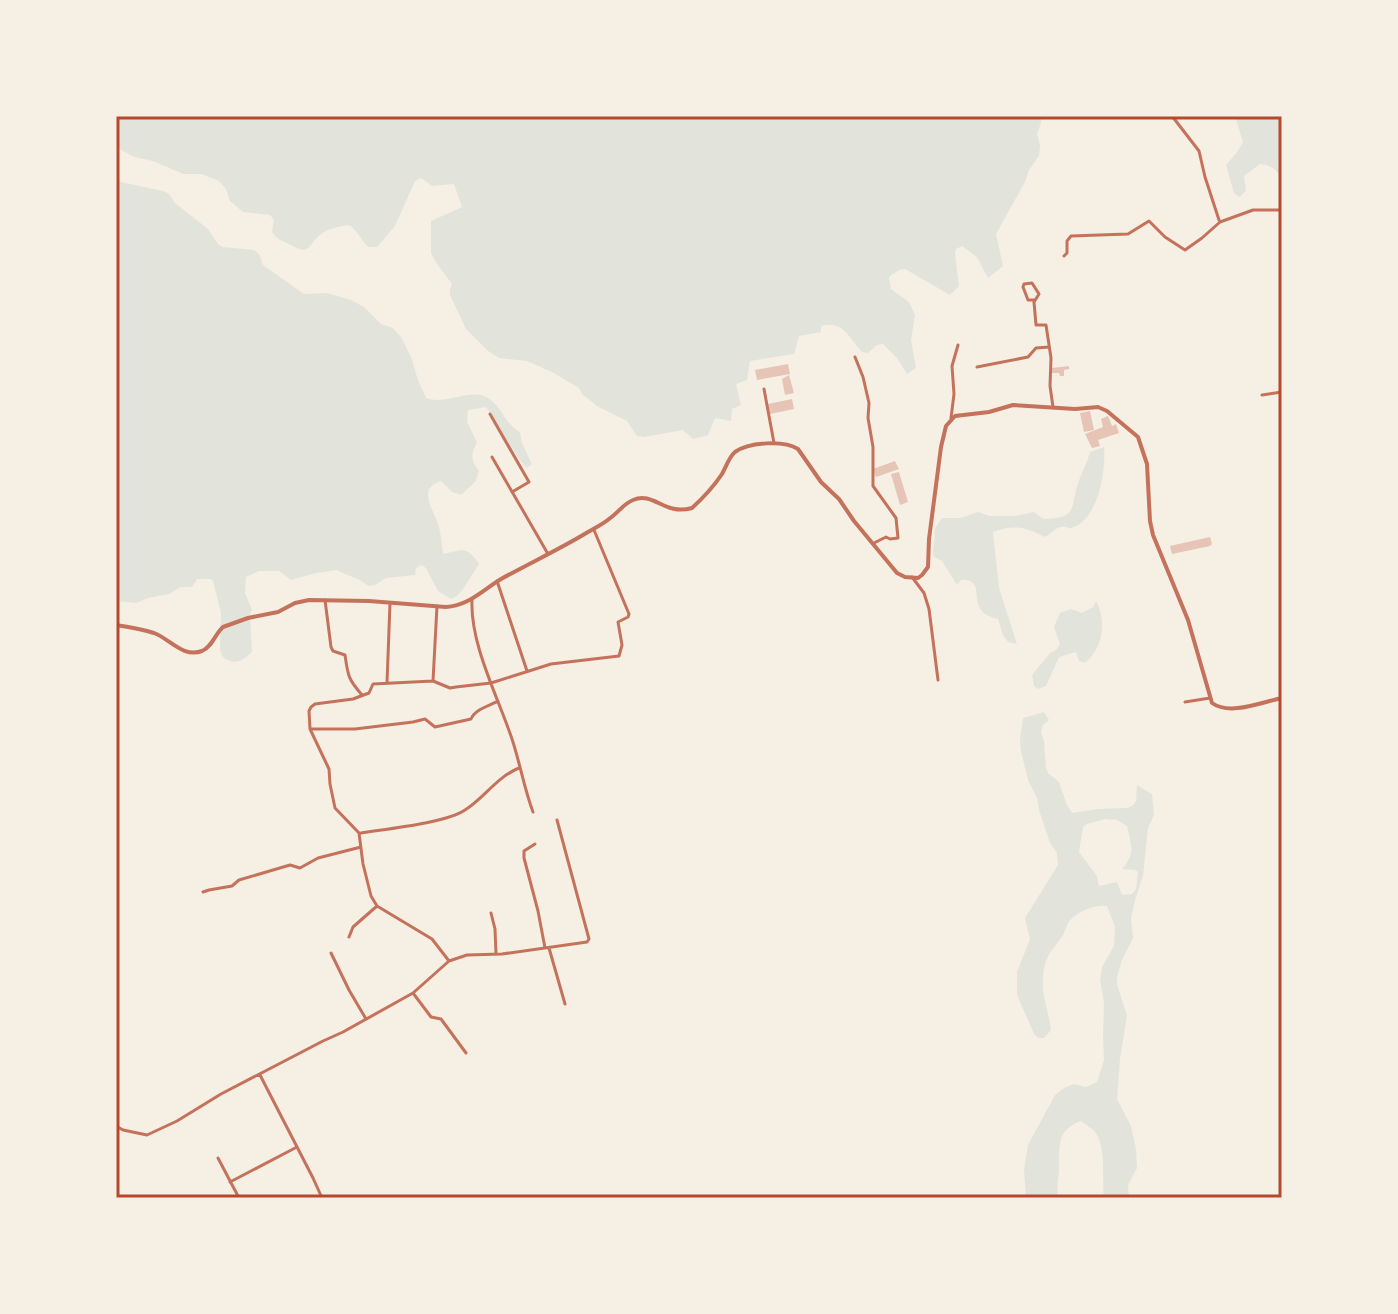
<svg xmlns="http://www.w3.org/2000/svg" width="1398" height="1314" viewBox="0 0 1398 1314" font-family="Inter,sans-serif">
<style>
.green{fill:#e2e4dc;fill-rule:evenodd}
.building{fill:#e6c5b7}
.lines{fill:none;stroke-linecap:round;stroke-linejoin:round}
.minor{stroke:#c5725c;stroke-width:3}
.tertiary{stroke:#c5725c;stroke-width:4}
.neatline{fill:none;stroke:#b5482f;stroke-width:3}
</style>
<rect width="100%" height="100%" fill="#f6efe4"/>
<!-- green -->
<path class="green" d="M116,116H1042L1041,123L1037,134L1040,145L1039,156L1029,170L1025,182L996,234L1003,266L988,278L977,257L962,246L956,249L955,254L959,286L950,295L905,269L899,270L889,277L891,289L909,302L915,315L911,340L916,368L907,374L897,358L883,344L877,345L868,353L862,352C849,338 843,320 821,326V332L799,336L794,354L750,361L747,380L736,384L741,405L732,409L731,421L715,418L708,435L693,439L683,430L644,437L637,436L627,421L597,406L582,394L579,388L552,372L527,361L499,358L488,351L466,329L450,295V290L452,284L437,264L431,253V221L462,207L454,184L432,186L421,178L415,181L395,226L377,247H368C361,240 357,230 349,225C341,226 331,228 324,232C305,245 313,258 287,243C280,240 276,238 272,232L274,220L270,215L243,212L230,201L226,189L219,181L202,174H183L153,161L134,157L116,147Z
M1235,116H1282V180C1277,169 1271,165 1260,164L1244,176L1246,191L1239,197L1234,193L1226,165L1237,152L1243,142Z
M116,181L163,191L169,194L175,203L208,229L218,244L223,247L254,250L259,254L263,265L304,294L327,293L351,300L364,307L381,324L393,328L401,337L411,357L418,380L426,398C444,405 467,390 484,396C501,403 504,424 520,432L522,443L532,464L527,468C518,461 496,420 486,407L468,410L467,422L477,442C471,455 470,459 479,471L475,482L461,495L452,492L441,481C416,489 434,509 439,527C441,535 442,545 443,554C463,550 466,545 479,564L463,589L457,596L451,599L438,591L426,568L421,565L416,568L415,575L386,578L375,585L368,586C357,576 349,577 337,570L316,573L291,580L279,571H259L246,577L245,593L252,610L250,615L252,652C242,661 235,666 223,657L220,650L221,613L213,581L210,579H197L192,587H181L169,594L148,598L136,603L116,601Z
M1104,447C1106,470 1099,517 1074,527C1066,530 1070,526 1061,527C1055,528 1051,534 1045,537C1025,527 1015,524 993,532L999,588L1017,644L1008,642L1003,635L998,619C961,611 991,579 961,580L957,585L942,561L933,556L935,528L942,518H960L978,512L989,516H1015L1034,512L1043,519C1078,518 1070,509 1078,483C1082,472 1087,463 1090,452Z
M1096,601C1107,621 1103,648 1085,663L1079,661L1076,652L1059,657L1046,686L1038,689L1034,686L1032,675L1050,653L1056,650L1060,644L1054,627L1060,613L1071,609L1082,613L1093,607Z
M1044,712L1049,720L1043,725L1041,732L1044,741L1046,768L1048,773L1059,782L1067,805L1072,813L1098,809L1126,808L1132,806L1136,801L1137,785L1152,794L1154,815L1148,828L1143,876L1135,900L1131,919L1133,938L1122,960L1117,977V984L1127,1016L1120,1059L1117,1099L1131,1126L1136,1149L1137,1168L1128,1185L1129,1198H1104C1102,1180 1106,1148 1096,1133C1092,1128 1086,1125 1081,1121C1055,1130 1060,1148 1059,1171C1058,1180 1057,1189 1058,1198H1026L1024,1169L1028,1145L1055,1095L1064,1088L1074,1084L1086,1087L1097,1082L1104,1060L1103,1036L1104,1003L1100,979L1102,967L1114,946L1115,927L1107,906C1095,904 1075,912 1068,923C1066,927 1065,931 1063,935C1051,953 1044,956 1043,980C1042,997 1049,1013 1051,1030L1044,1038H1038L1034,1034L1017,995V972L1030,939L1025,918L1058,865L1057,853L1050,843L1039,810L1037,798L1028,780L1021,751L1020,739L1023,718ZM1105,819L1117,820L1127,826C1131,845 1136,853 1122,869L1135,870L1138,872L1136,889L1132,894L1122,895L1117,882L1099,886L1097,876L1079,852L1083,827L1087,824Z"/>
<!-- building -->
<path class="building" d="M788,364L790,374L757,380L755,370Z
M1069,366V369L1064,370V376H1060L1059,373H1052V368Z
M789,375L794,393L785,395L782,379Z
M792,399L794,409L770,414L768,404Z
M1090,411L1094,430L1084,432L1080,413Z
M1108,416L1112,426L1116,424L1119,433L1098,440L1100,446L1092,448L1085,434L1103,427L1101,419Z
M895,461L899,469L876,477L873,469Z
M899,472L908,502L900,505L891,474Z
M1210,537L1212,544L1210,546L1172,554L1170,546Z"/>
<g class="lines">
<!-- minor -->
<path class="minor" d="M1172,116L1199,151L1205,177L1219,220
M1064,256L1067,253V241L1071,236L1128,234L1149,221L1165,237L1185,250L1202,238L1220,222L1253,210H1282
M1035,300H1028L1023,287L1024,284L1032,283L1039,294L1034,302L1036,325H1046L1051,358L1050,386L1053,407
M855,357L863,377L869,403L868,418L873,447V486L896,518L898,538L890,539L886,537L874,543
M977,367L1028,357L1036,348L1049,347
M764,389L774,443
M1262,395L1282,392
M490,414L529,482L512,492
M951,418L954,394L952,366L958,345
M492,457L548,554
M912,577L924,593L929,609L938,680
M497,581L527,671
M325,600L331,647L333,651L345,655C348,676 348,679 362,695
M472,600C470,644 498,697 512,739C520,763 524,788 533,812
M433,681L437,606
M387,683L390,603
M1185,702L1210,698
M310,729H355L413,722L425,719L435,727L471,719C475,709 489,706 498,701
M361,833C386,829 446,823 465,810C484,798 497,777 519,768
M535,844L524,851V858L538,911L545,948
M203,892L209,890L232,886L239,880L290,865L300,868L318,858L361,847
M491,913L495,929L496,954
M349,937L353,927L377,906
M549,948L565,1004
M331,953L349,990L366,1019
M449,961L432,939L377,906L371,896L363,864L359,833L335,808L330,784L329,769L310,729L309,711L311,707L315,704L353,699L369,693L373,684L433,681L450,688L456,687L491,683L551,664L619,656L622,645L618,622L628,617L629,614L594,530
M413,993L431,1017L441,1019L466,1053
M260,1075L313,1178L322,1198
M116,1126L123,1130L147,1135L177,1121L221,1094L323,1041L343,1032L413,993L449,961L467,955L502,954L587,942L589,939L557,820
M218,1158L239,1198
M230,1182L297,1147"/>
<!-- tertiary -->
<path class="tertiary" d="M116,625C129,627 142,629 154,633C170,639 183,658 202,651C212,647 215,634 223,627L248,618L278,612L295,603L309,600L369,601L446,607C468,606 483,590 501,579C530,563 560,549 588,532C595,528 603,524 609,519C618,513 623,504 633,500C654,491 664,516 692,508C703,498 714,486 722,474C726,467 729,457 735,452C749,442 784,440 798,449L821,482L839,499L854,521L897,573L905,577L918,578L922,575L928,567L929,539L941,447L946,426L955,416L989,412L1013,405L1075,409L1098,407L1107,411L1138,437L1147,464L1150,521L1153,535L1188,620L1212,703C1230,716 1262,702 1282,698"/>
</g>
<!-- border -->
<rect width="1398" height="1314" fill="none" stroke="#f6efe4" stroke-width="236"/>
<rect x="118" y="118" width="1162" height="1078" class="neatline"/>
</svg>
